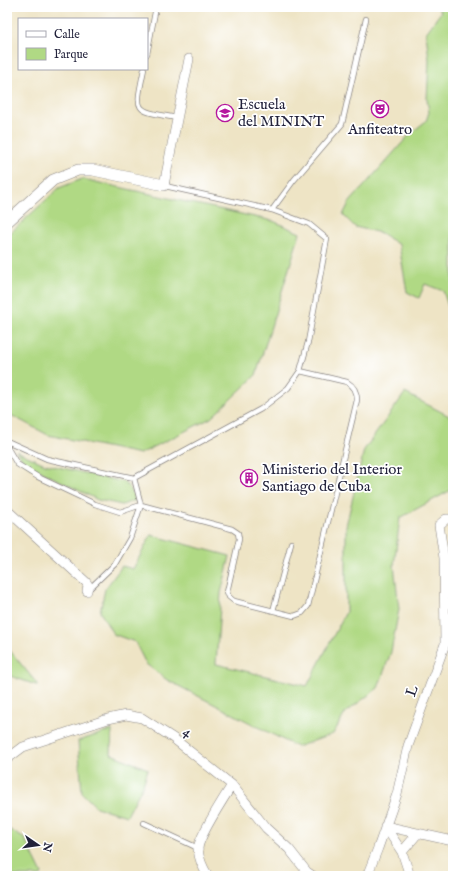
<svg xmlns="http://www.w3.org/2000/svg" width="460" height="883" viewBox="0 0 460 883" font-family="'IM FELL English',serif">
<style>
.green{fill:#b0d984;stroke:#697e60}
.lines{fill:none;stroke-linecap:round;stroke-linejoin:round}
.service-casing{stroke:#888380;stroke-width:6}
.minor-casing{stroke:#888380;stroke-width:10}
.tertiary-casing{stroke:#888380;stroke-width:12}
.service{stroke:#fff;stroke-width:4.5}
.minor{stroke:#fff;stroke-width:9}
.tertiary{stroke:#fff;stroke-width:11}
.labels{text-anchor:middle;dominant-baseline:central;stroke-width:3.5;stroke-linejoin:round;paint-order:stroke}
.poi-label{font-size:15px;fill:#22223b;stroke:#fff;text-anchor:start}
.street-label{font-size:15px;fill:#22223b;stroke:#fff}
</style>
<rect width="100%" height="100%" fill="#fff"/>
<filter id="ink" filterUnits="userSpaceOnUse"><feTurbulence type="fractalNoise" baseFrequency=".025" numOctaves="2"/><feDisplacementMap in="SourceGraphic" scale="8" xChannelSelector="R" yChannelSelector="G"/><feConvolveMatrix kernelMatrix="1 2 1 2 8 2 1 2 1" color-interpolation-filters="sRGB"/></filter>
<filter id="wash" filterUnits="userSpaceOnUse"><feTurbulence type="fractalNoise" baseFrequency=".012" numOctaves="4" result="noise"/><feDisplacementMap in="SourceGraphic" scale="16" xChannelSelector="R" yChannelSelector="G"/><feGaussianBlur stdDeviation="0.9" result="paint"/><feColorMatrix in="noise" values="0 0 0 0 0 0 0 0 0 0 0 0 0 0 0 0 0 1.4 0 .05"/><feComposite in="paint" operator="in"/></filter>
<g filter="url(#wash)">
<rect width="100%" height="100%" fill="#eee4c5"/>
<!-- green -->
<path class="green" d="M437,7H453V309H449L443,291L425,284L419,298L407,292L399,245L381,233L355,227L343,215L349,203L411,133L426,121L429,112L427,99L429,60L426,33L441,12Z
M82,179L273,221L300,233L256,375L211,418L140,454L48,435L7,413V236L59,188Z
M405,393L453,418V489L400,518L394,565L399,609L391,652L378,688L346,712L333,734L297,747L167,680L146,664L135,642L113,634L100,612L105,589L122,566L133,569L151,535L230,556L221,593L216,664L307,686L346,612V526L364,450Z
M16,451L45,464L124,482L131,490L136,500L122,505L98,500L26,464Z
M7,647L39,686L7,675Z
M112,730L111,754L148,769L143,785L127,816L96,807L82,793L78,741Z
M7,828L25,839L42,874L41,876H7Z"/>
</g>
<g filter="url(#ink)">
<g class="lines">
<defs>
<path id="service" d="M147,54L156,7
M144,69C135,113 133,110 177,118
M272,210L294,180L342,124L366,19
M7,441L47,459L134,478L261,409L288,388L300,371L308,342L327,239L309,224L272,210L165,186
M7,447L17,464L38,477L95,504L120,512L141,505
M134,478L141,505L232,529L238,533L239,539L227,592L229,597L234,601L294,616L302,613L308,606L357,400C357,391 354,386 347,382L300,371
M88,590L115,564L130,538L141,505
M273,611L291,543
M144,823L198,848"/>
<path id="minor" d="M164,185L189,59
M7,510L86,582L88,585L87,591
M7,759L23,747L108,719L126,715L142,718L173,738L232,785L266,828L289,849L307,872L313,876
M385,826L453,841
M385,826L402,852L410,876
M402,852L418,833
M208,876C203,868 199,859 198,849C198,838 225,796 232,785
M367,876L378,848L397,794L408,746L445,644L444,558L439,525L446,519H453"/>
<path id="tertiary" d="M7,222L53,180L78,170H93L164,185"/>
</defs>
<!-- service casing -->
<use href="#service" class="service-casing"/>
<!-- minor casing -->
<use href="#minor" class="minor-casing"/>
<!-- tertiary casing -->
<use href="#tertiary" class="tertiary-casing"/>
<!-- service -->
<use href="#service" class="service"/>
<!-- minor -->
<use href="#minor" class="minor"/>
<!-- tertiary -->
<use href="#tertiary" class="tertiary"/>
</g>
</g>
<!-- icons -->
<defs>
<symbol id="theatre-ring" viewBox="-11 -11 22 22"><circle r="9.5" fill="#fff" stroke="#b5179e" stroke-width="1.5"/><path d="M-5-5.5Q0-4 5-5.5V0Q5 5 0 6Q-5 5-5 0ZM-3.3-2.5H-1v1.5H-3.3ZM1-2.5H3.3v1.5H1ZM-2.8 1Q0 5.5 2.8 1Z" fill="#b5179e"/></symbol>
<symbol id="university-ring" viewBox="-11 -11 22 22"><circle r="9.5" fill="#fff" stroke="#b5179e" stroke-width="1.5"/><path d="M0-5L7-2L0 1L-7-2ZM-4 1L0 2.5L4 1V4Q0 6-4 4Z" fill="#b5179e"/></symbol>
<symbol id="building-ring" viewBox="-11 -11 22 22"><circle r="9.5" fill="#fff" stroke="#b5179e" stroke-width="1.5"/><path d="M-4-6H4V6H1V3H-1V6H-4ZM-2.5-4.3h1.7v1.8h-1.7ZM.8-4.3h1.7v1.8H.8ZM-2.5-1h1.7V.8h-1.7ZM.8-1h1.7V.8H.8Z" fill="#b5179e"/></symbol>
</defs>
<g fill-rule="evenodd">
<use href="#theatre-ring" x="370" y="99" width="20" height="20"/>
<use href="#university-ring" x="215" y="103" width="20" height="20"/>
<use href="#building-ring" x="239" y="468" width="20" height="20"/>
</g>
<g class="labels">
<!-- poi labels -->
<g class="poi-label">
<text x="238" y="104">Escuela<tspan x="238" dy="17">del MININT</tspan></text>
<text x="380" y="129" text-anchor="middle">Anfiteatro</text>
<text x="262" y="469">Ministerio del Interior<tspan x="262" dy="17">Santiago de Cuba</tspan></text>
</g>
<!-- street labels -->
<g class="street-label">
<text transform="translate(412 691) rotate(-71)">L</text>
<text transform="translate(188 732) rotate(38)">4</text>
</g>
</g>
<!-- margin -->
<rect width="460" height="883" fill="none" stroke="#fff" stroke-width="24"/>
<!-- legend -->
<rect x="18" y="18" width="130" height="52" fill="#ffffff" stroke="#a7a7b1"/>
<rect x="26" y="31" width="20" height="6" fill="#ffffff" stroke="#a7a7b1"/>
<text x="54" y="38" font-size="12" fill="#22223b">Calle</text>
<rect x="26" y="48" width="20" height="12" fill="#b0d984" stroke="#a7a7b1"/>
<text x="54" y="58" font-size="12" fill="#22223b">Parque</text>
<!-- north arrow -->
<g transform="translate(38 845) rotate(103)" stroke="#ffffff" stroke-width="3" paint-order="stroke">
<path d="M0-3L7 15L0 10L-7 15Z" fill="#22223b"/>
<text y="-6" font-size="11" font-weight="bold" text-anchor="middle" fill="#22223b">N</text>
</g>
</svg>
